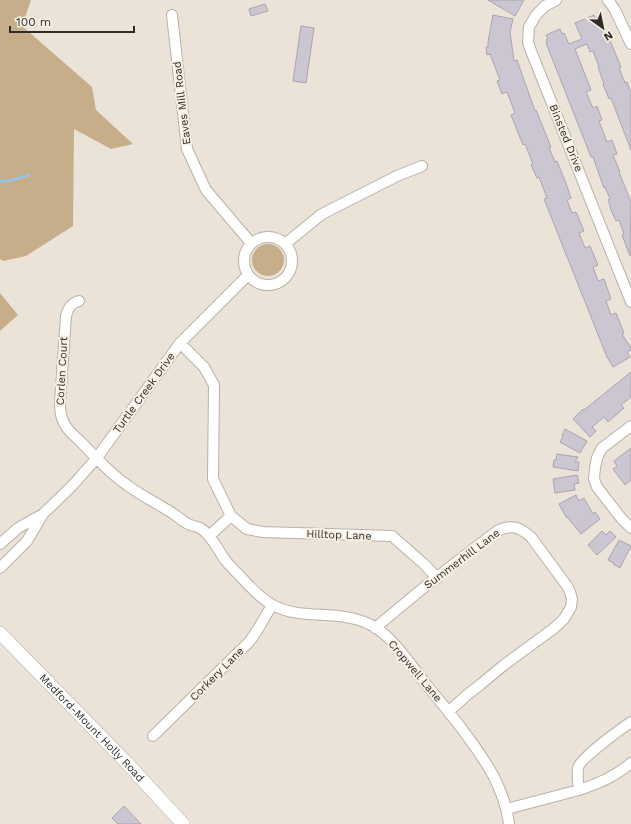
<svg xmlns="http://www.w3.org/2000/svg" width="631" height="824" viewBox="0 0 631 824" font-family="'Work Sans',sans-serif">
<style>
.green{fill:#c6ae8a}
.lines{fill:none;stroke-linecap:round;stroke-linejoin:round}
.stream{stroke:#98c1eb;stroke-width:2.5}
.building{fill:#ccc6d2;stroke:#aaa4b0}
.minor-casing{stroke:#b9b1a6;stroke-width:12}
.major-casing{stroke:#b9b1a6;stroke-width:14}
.minor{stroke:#fff;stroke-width:10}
.major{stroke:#fff;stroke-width:13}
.labels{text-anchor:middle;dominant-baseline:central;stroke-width:4;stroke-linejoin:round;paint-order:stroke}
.street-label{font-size:11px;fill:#2f2c28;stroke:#f8f0e5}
</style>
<rect width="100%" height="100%" fill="#ebe3d8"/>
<!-- green -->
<path class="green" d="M0,0H31L22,26L92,87L96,110L133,144L111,149L74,129L73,226L26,256L3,261L0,259Z
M252 260a16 16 0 1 1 32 0a16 16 0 1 1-32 0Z
M0,293L18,315L0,331Z"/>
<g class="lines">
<!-- stream -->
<path class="stream" d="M0,181H9L29,175"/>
</g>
<!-- building -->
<path class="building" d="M488,0H524L515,16Z
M265,4L268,11L251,16L249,9Z
M493,15L513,19L510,32L514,61L517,60L535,111L536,110L551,147L549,148L555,162L557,161L567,186L571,198L567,200L572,213L576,212L584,231L579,233L585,248L590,246L598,265L593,267L598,281L604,279L611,299L606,301L611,315L616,313L624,333L622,334L631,348V350L627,352L630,357L613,367L607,357L544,199L547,198L539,177L537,178L531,165L533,164L525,144L523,145L511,115L515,113L507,92L502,94L497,81L500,80L490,54L487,55L486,47H488V42Z
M594,15L596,21L601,19L621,67L619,68L625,83L627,82L631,93V150L611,98L609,99L603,84H604L598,67H599L593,51L590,52L587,44L575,49L591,90L586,92L593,108L597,106L602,120L599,121L607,142L612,140L617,154L613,155L620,172H619L631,202L630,256L622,235L624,234L619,220L616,221L611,210L609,202L608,200L610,199L605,187L604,188L593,157H591L580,129L546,43H547L546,40L548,39L546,35L560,29L562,34L564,33L569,44L582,39L575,23Z
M301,26L314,28L306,83L293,81Z
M631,372V397L621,405L624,408L608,422L604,417L592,427L596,431L590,437L573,419L583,409L584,410Z
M565,429L587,441L580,453L560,442L563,436L562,435Z
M631,448V480L625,485L613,469L617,466L614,461Z
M557,454L578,457L575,462H579L578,471L553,467L554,460H556Z
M577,475L579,483L574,484L575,490L555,493L553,479Z
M576,495L579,501L584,498L593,514L595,512L600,519L581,534L567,517H566L559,504Z
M602,531L606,535L610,531L616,537L597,555L588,545Z
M619,540L631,546L620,568L613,564L614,563L608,560Z
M124,806L141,824H118L112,818Z"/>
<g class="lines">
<defs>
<path id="minor" d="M556,0L545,6L536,15L529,27L528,42L531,51L631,302
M608,0L615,10L631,44
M172,15L187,149L206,190L251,243
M244 261a24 24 0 1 1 48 0a24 24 0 1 1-48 0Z
M285,244L322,214L397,176L422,166
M79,301C71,303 68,308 66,316L60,402C60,409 60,415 63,421C67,431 75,436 82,443C96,458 110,473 127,485C140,495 155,502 169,511C176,515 181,520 188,524C192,526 196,526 200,528C212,535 218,551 226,561C230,566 235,571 240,576C249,586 259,597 271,604C298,621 339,609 369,624C391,634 410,664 425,683C449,712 474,742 493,775C501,791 507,806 509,824
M180,343L204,367L214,385L213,479L231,516L247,529L263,532L392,536L424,564L437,578
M631,426L602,448L597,458L595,468L594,479L597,487L621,518L631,528
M43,514L71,487L96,459L180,343L248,275
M209,536L231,516
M0,544L18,528L43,514L27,541L0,568
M375,628L428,584L497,531C511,524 520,527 531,537L567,586L570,592L572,599L571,607L564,619L553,629L504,665L481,684L467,695L448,712
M631,722C621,729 579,759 578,768C577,775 578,783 579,790C598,784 615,777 631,763
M153,736L250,641L258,629L272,605
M507,809L579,790"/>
<g id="major">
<path id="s1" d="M0,633L127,763L183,824"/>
</g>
</defs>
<!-- minor casing -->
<use href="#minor" class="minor-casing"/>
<!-- major casing -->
<use href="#major" class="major-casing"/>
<!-- minor -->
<use href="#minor" class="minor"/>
<!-- major -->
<use href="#major" class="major"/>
</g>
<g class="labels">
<!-- street labels -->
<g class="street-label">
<text transform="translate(182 103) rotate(-97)">Eaves Mill Road</text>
<text transform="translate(566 138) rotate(68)">Binsted Drive</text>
<text transform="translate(62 371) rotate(-87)">Corlen Court</text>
<text transform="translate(144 393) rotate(-54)">Turtle Creek Drive</text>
<text transform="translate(339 535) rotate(2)">Hilltop Lane</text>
<text transform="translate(462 559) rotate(-37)">Summerhill Lane</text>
<text transform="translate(415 671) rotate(50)">Cropwell Lane</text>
<text transform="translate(217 674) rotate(-45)">Corkery Lane</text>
<text stroke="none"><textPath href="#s1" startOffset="132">Medford-Mount Holly Road</textPath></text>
</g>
</g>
<!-- north arrow -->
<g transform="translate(603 28) rotate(147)" stroke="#f8f0e5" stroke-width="3" paint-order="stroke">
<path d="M0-3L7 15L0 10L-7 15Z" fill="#2f2c28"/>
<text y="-6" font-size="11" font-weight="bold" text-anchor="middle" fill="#2f2c28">N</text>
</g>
<!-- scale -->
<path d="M10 26v6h124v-6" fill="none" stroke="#2f2c28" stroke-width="2"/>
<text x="16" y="26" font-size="12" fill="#2f2c28" stroke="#f8f0e5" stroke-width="3" paint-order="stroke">100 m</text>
</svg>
